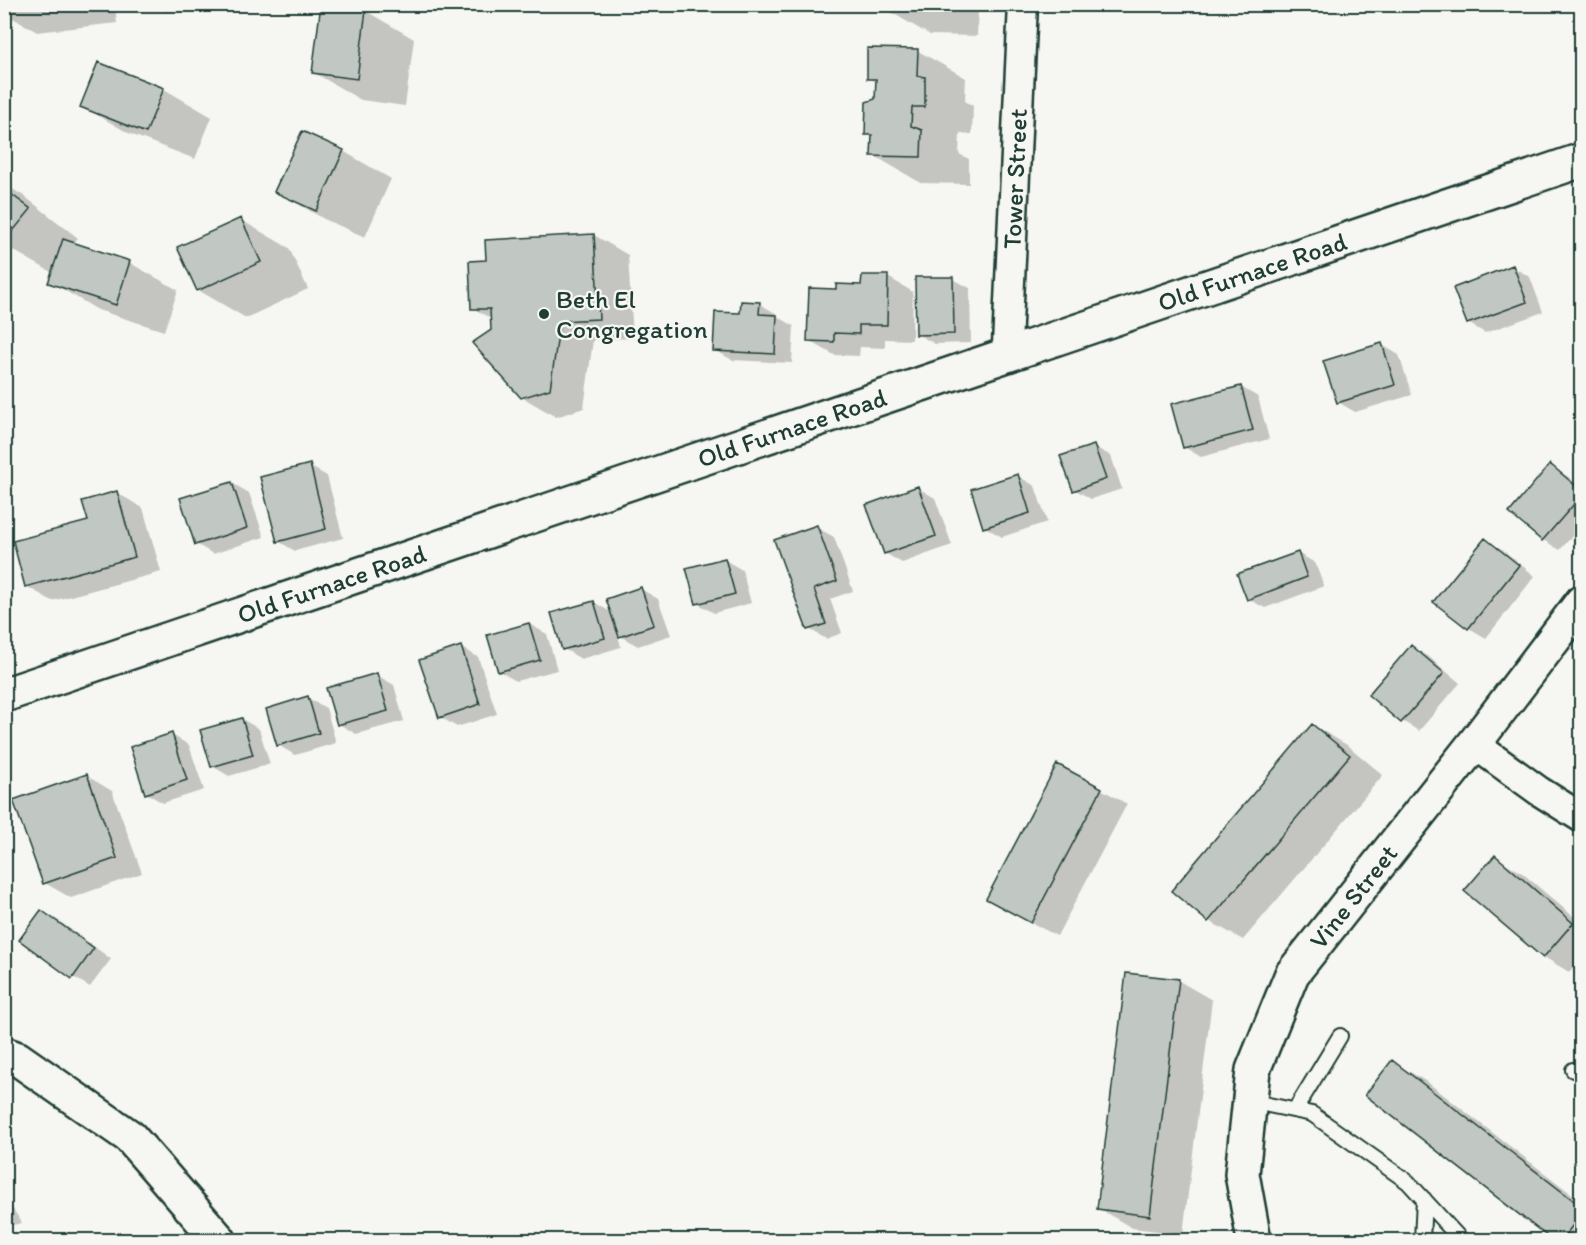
<svg xmlns="http://www.w3.org/2000/svg" width="1586" height="1245" viewBox="0 0 1586 1245" font-family="Itim,sans-serif">
<style>
.shadow{fill:#0003}
.building{fill:#c1c8c3;stroke:#1f3d34;stroke-width:1.5}
.lines{fill:none;stroke-linecap:round;stroke-linejoin:round}
.service-casing{stroke:#1f3d34;stroke-width:18}
.minor-casing{stroke:#1f3d34;stroke-width:33}
.tertiary-casing{stroke:#1f3d34;stroke-width:38}
.secondary-casing{stroke:#1f3d34;stroke-width:38}
.primary-casing{stroke:#1f3d34;stroke-width:38}
.service{stroke:#f6f6f2;stroke-width:14}
.minor{stroke:#f6f6f2;stroke-width:28}
.tertiary{stroke:#f6f6f2;stroke-width:33}
.secondary{stroke:#f6f6f2;stroke-width:33}
.primary{stroke:#f6f6f2;stroke-width:33}
.poi-dot{fill:#1f3d34;stroke:#f6f6f2;stroke-width:2}
.labels{text-anchor:middle;dominant-baseline:central;stroke-width:4.5;stroke-linejoin:round;paint-order:stroke}
.street-label{font-size:26px;fill:#1f3d34;stroke:#f6f6f2}
.poi-label{font-size:26px;fill:#1f3d34;stroke:#f6f6f2;text-anchor:start}
</style>
<rect width="100%" height="100%" fill="#f6f6f2"/>
<filter id="ink" filterUnits="userSpaceOnUse"><feTurbulence type="fractalNoise" baseFrequency=".0167" numOctaves="2"/><feDisplacementMap in="SourceGraphic" scale="12" xChannelSelector="R" yChannelSelector="G"/><feConvolveMatrix kernelMatrix="1 2 1 2 8 2 1 2 1" color-interpolation-filters="sRGB"/></filter>
<g filter="url(#ink)">
<!-- shadow -->
<path class="shadow" d="M4,4H115L117,23L37,32L4,13Z
M153,4H196L166,12Z
M882,4H970V7L978,12L977,36L930,35L882,7Z
M322,6L366,11L414,39L405,106L361,100L313,72Z
M918,51L966,78L965,101L973,106L972,134H960L959,154L969,159V184L921,183L873,155L874,138L867,134L877,100V83L868,78Z
M99,64L164,89L212,117L195,159L130,134L82,106Z
M343,151L391,179L365,237L324,219L276,191Z
M4,184L24,196L78,238L73,244L130,263L178,290L164,331L98,310L50,282L55,267L51,272L4,245Z
M241,220L289,248L308,289L246,318L198,290Z
M594,235L628,255L633,338L593,340L584,408L556,417L522,397L492,331V319L472,308L488,261Z
M1513,267L1530,277L1543,312L1485,333L1468,323Z
M888,277L913,292L912,340L885,339V348L860,347L859,356L834,355L808,340L863,286Z
M953,279L970,288L971,343L935,344L917,334Z
M760,304L777,314V316L794,326L792,363L732,360L715,350L741,314Z
M1382,345L1399,355L1412,395L1355,412L1338,402Z
M1241,387L1258,397L1269,439L1201,457L1184,447Z
M1093,446L1111,456L1122,489L1091,499L1074,489Z
M309,466L327,476L343,538L295,551L278,541Z
M1550,466L1567,476L1582,488V525L1560,550L1543,540L1511,513Z
M1018,476L1035,486L1047,522L1002,537L985,527Z
M232,483L249,493L264,537L213,554L196,544Z
M918,488L935,498L952,545L902,563L885,553Z
M117,493L143,508L161,572L52,601L26,586Z
M816,527L834,537L853,591L830,599L842,633L826,639L809,629Z
M1485,540L1503,550L1535,576L1486,638L1469,628L1436,602Z
M1298,553L1315,563L1324,586L1265,608L1248,599Z
M725,560L742,570L751,603L714,613L697,603Z
M641,589L658,599L671,635L638,646L618,635L621,647L581,659L564,649L594,602L612,613Z
M529,624L547,634L557,670L516,681L499,671Z
M460,647L478,657L497,714L457,727L440,717Z
M1412,647L1429,657L1460,683L1419,731L1402,721Z
M377,675L394,685L404,721L356,734L339,724Z
M308,698L326,708L336,743L295,755L278,745Z
M242,719L259,729L270,764L229,776L212,766Z
M1313,725L1347,745L1383,775L1243,940L1209,921Z
M172,735L189,745L204,790L163,803L146,793Z
M87,776L112,791L142,873L71,898L45,883Z
M1101,789L1127,804L1057,936L1014,914Z
M1495,857L1521,872L1582,924V958L1569,972L1544,957Z
M42,912L59,921L111,959L90,987L73,977Z
M1179,981L1212,1000L1183,1234L1132,1228L1098,1208Z
M1393,1062L1427,1082L1582,1202V1240H1554L1367,1095Z
M4,1195L22,1223L4,1227Z"/>
<!-- building -->
<path class="building" d="M321,4L366,10L357,79L312,73Z
M880,4H930L929,9L880,8Z
M867,48L918,49L917,76L925,77V107H912L911,126L922,130L921,157L871,156L872,135H865L866,102L875,99L876,79H867Z
M98,62L164,88L146,133L80,107Z
M302,131L344,150L316,211L274,192Z
M4,189L31,209L4,242Z
M241,218L261,262L197,291L177,247Z
M594,234L599,319L560,321L550,389L521,398L472,343L491,330L490,309H471L469,261L486,260L485,240Z
M63,239L130,261L116,305L48,283Z
M1513,265L1527,302L1467,324L1453,288Z
M862,275H888L887,325H859V334L834,333V342L807,341L809,288L836,289V284L861,285Z
M915,277H953L954,334L916,335Z
M741,301L760,302L759,314L777,315L775,354L713,351L715,312L740,313Z
M1382,343L1395,385L1337,403L1323,361Z
M1241,386L1253,430L1183,448L1171,404Z
M1094,445L1106,479L1073,491L1060,456Z
M310,464L326,529L277,542L260,477Z
M1550,464L1582,491V495L1542,541L1509,513Z
M1018,474L1030,513L983,528L971,489Z
M232,482L247,528L195,545L180,498Z
M918,486L936,536L884,554L866,505Z
M117,491L135,557L25,587L13,541L88,521L82,501Z
M817,525L837,581L814,589L826,624L807,630L774,540Z
M1485,538L1519,565L1468,629L1433,602Z
M1298,552L1307,577L1247,600L1237,574Z
M725,558L735,594L696,604L686,568Z
M641,587L654,625L619,637L606,599Z
M594,601L605,638L562,650L551,613Z
M529,623L540,660L498,672L487,635Z
M1411,645L1444,673L1401,723L1368,695Z
M461,646L480,704L439,718L419,660Z
M377,673L388,711L337,725L326,688Z
M308,696L319,733L277,746L266,709Z
M242,718L253,755L211,767L200,730Z
M1312,724L1350,755L1208,922L1171,891Z
M172,733L187,780L145,794L130,747Z
M1057,764L1102,788L1031,923L986,899Z
M87,774L117,858L43,884L13,800Z
M1495,855L1573,923L1543,958L1464,891Z
M41,910L94,948L72,979L19,940Z
M1126,973L1179,979L1150,1216L1097,1209Z
M1392,1060L1582,1207V1214L1561,1240H1552L1365,1095Z"/>
<g class="lines">
<defs>
<path id="service" d="M1573,1070L1582,1072
M1249,1101L1312,1114L1408,1182L1461,1240
M1295,1110L1340,1036
M1422,1240L1424,1199"/>
<g id="minor">
<path id="s1" d="M1010,354L1007,345L1023,4"/>
<path d="M1474,744L1539,791L1582,818"/>
</g>
<g id="tertiary">
<path id="s2" d="M4,695L1582,160"/>
</g>
<g id="secondary">
<path id="s3" d="M1254,1240L1242,1174L1253,1070L1292,974L1474,744L1582,602"/>
</g>
<path id="primary" d="M4,1054L18,1059L130,1137L219,1240"/>
</defs>
<!-- service casing -->
<use href="#service" class="service-casing"/>
<!-- minor casing -->
<use href="#minor" class="minor-casing"/>
<!-- tertiary casing -->
<use href="#tertiary" class="tertiary-casing"/>
<!-- secondary casing -->
<use href="#secondary" class="secondary-casing"/>
<!-- primary casing -->
<use href="#primary" class="primary-casing"/>
<!-- service -->
<use href="#service" class="service"/>
<!-- minor -->
<use href="#minor" class="minor"/>
<!-- tertiary -->
<use href="#tertiary" class="tertiary"/>
<!-- secondary -->
<use href="#secondary" class="secondary"/>
<!-- primary -->
<use href="#primary" class="primary"/>
</g>
</g>
<!-- markers -->
<circle class="poi-dot" cx="544" cy="314" r="6"/>
<g class="labels">
<!-- street labels -->
<g class="street-label">
<text stroke="none"><textPath href="#s1" startOffset="176">Tower Street</textPath></text>
<text stroke="none"><textPath href="#s2" startOffset="1318">Old Furnace Road</textPath></text>
<text stroke="none"><textPath href="#s2" startOffset="832">Old Furnace Road</textPath></text>
<text stroke="none"><textPath href="#s2" startOffset="346">Old Furnace Road</textPath></text>
<text stroke="none"><textPath href="#s3" startOffset="374">Vine Street</textPath></text>
</g>
<!-- poi labels -->
<g class="poi-label">
<text x="556" y="299">Beth El<tspan x="556" dy="30">Congregation</tspan></text>
</g>
</g>
<!-- margin -->
<rect width="1586" height="1245" fill="none" stroke="#f6f6f2" stroke-width="24"/>
<rect x="12" y="12" width="1562" height="1221" fill="none" stroke="#1f3d34" stroke-width="2" filter="url(#ink)"/>
</svg>
